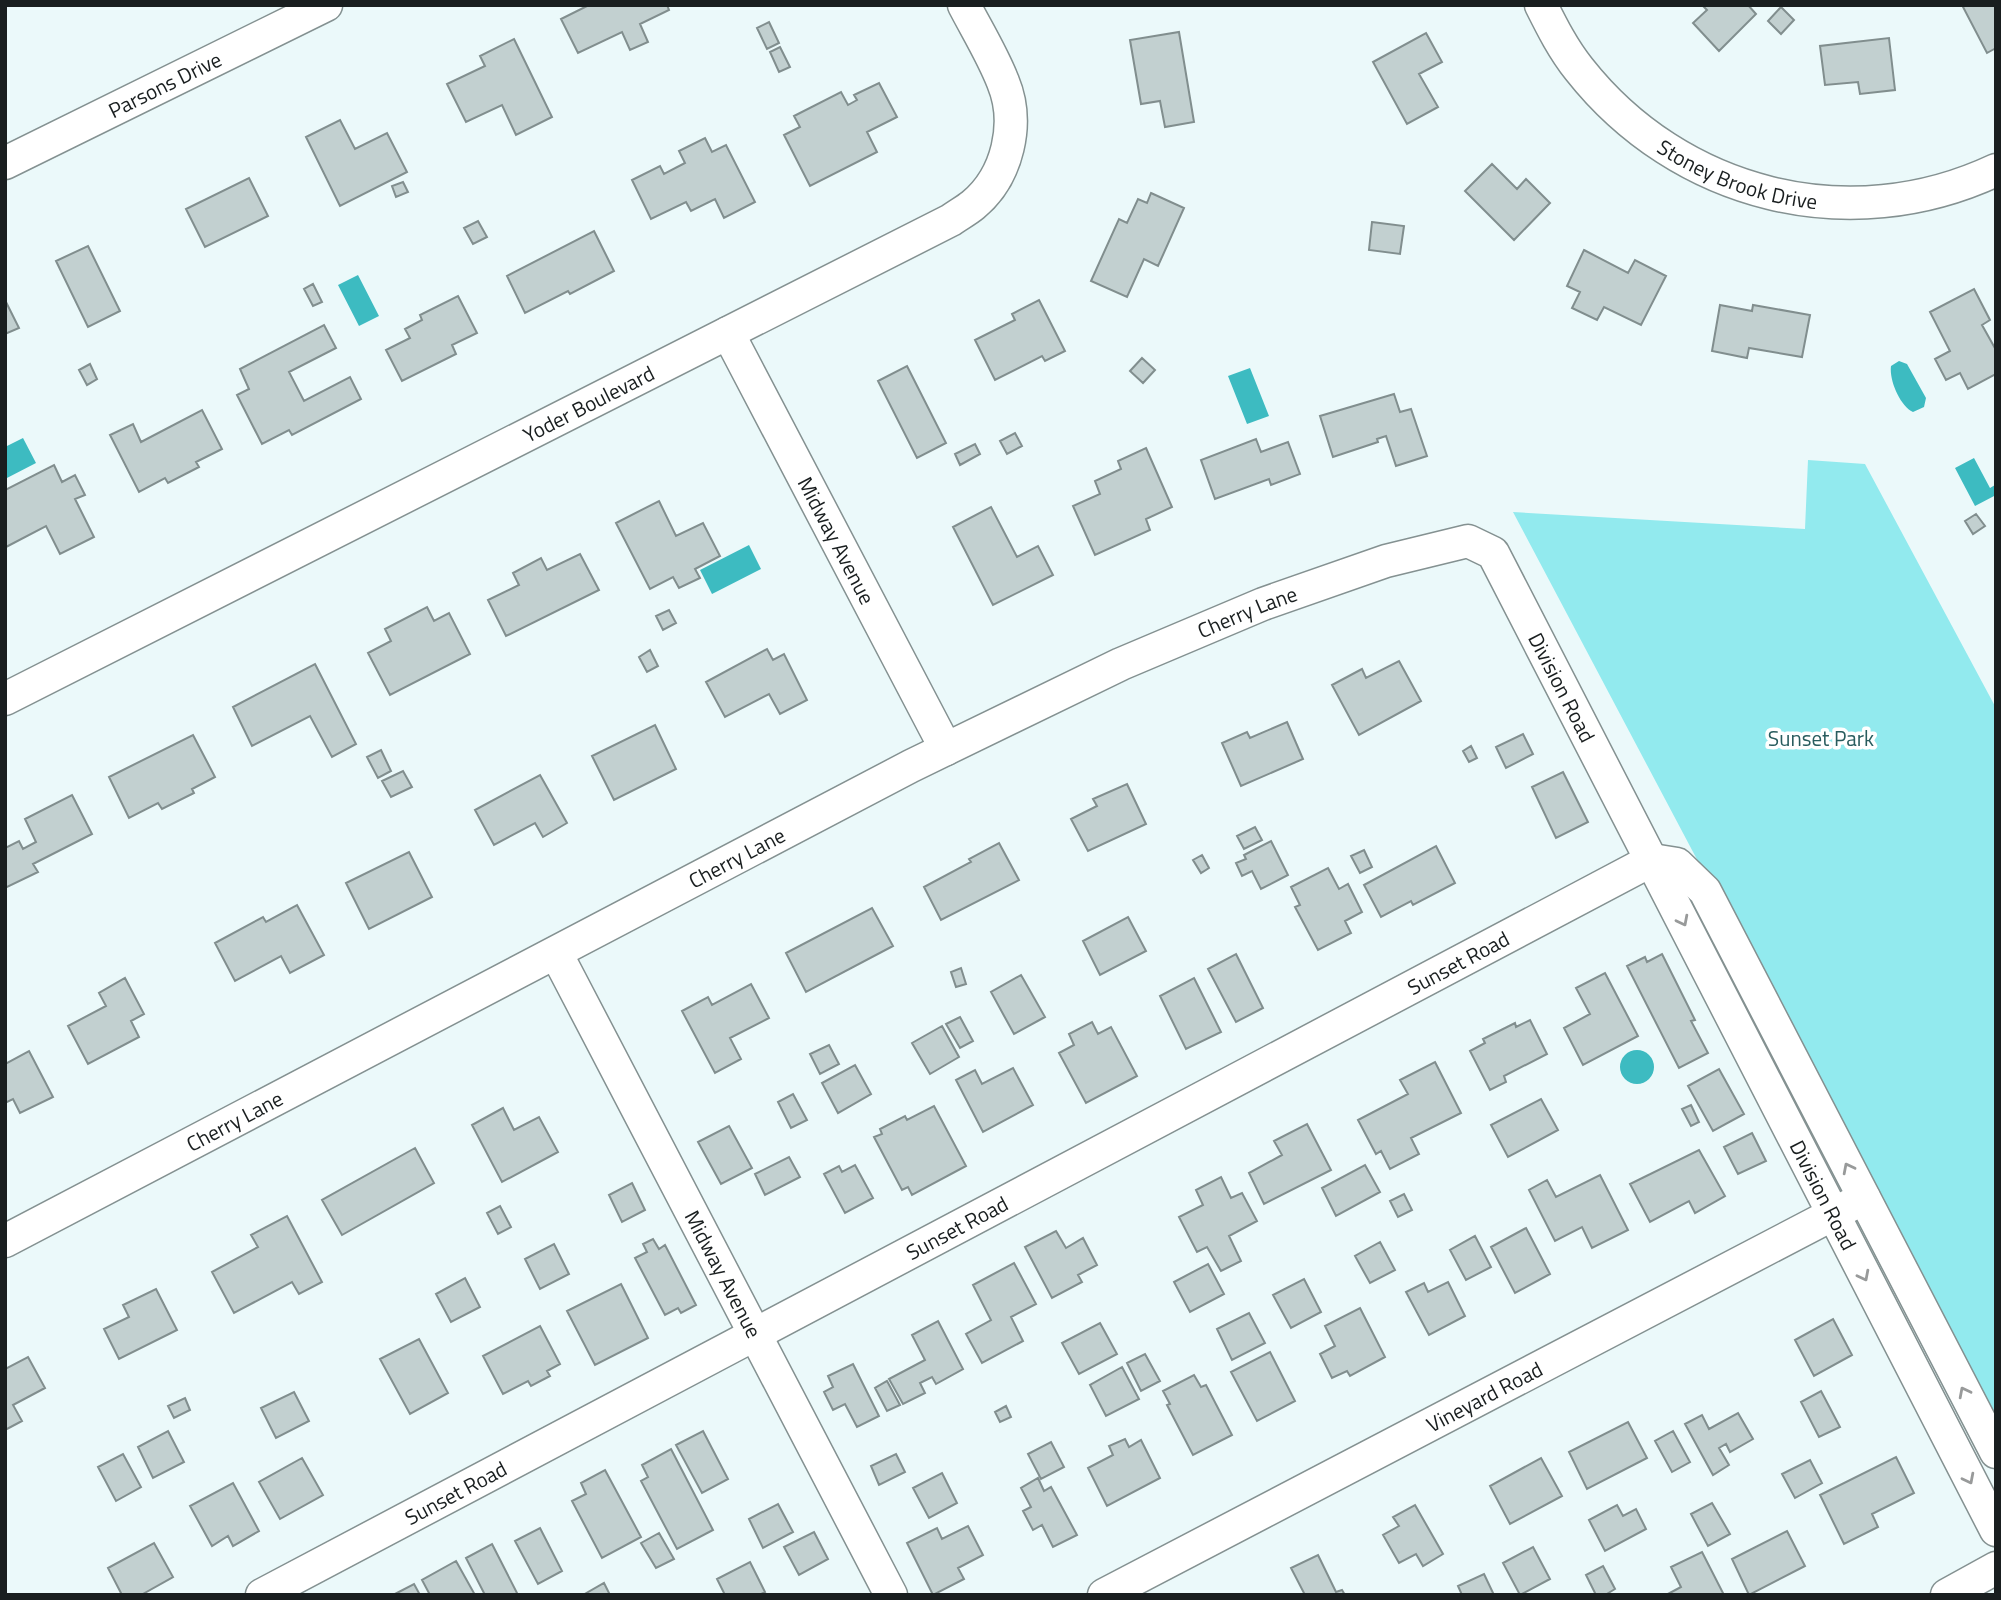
<svg xmlns="http://www.w3.org/2000/svg" width="2001" height="1600" viewBox="0 0 2001 1600" font-family="'Titillium Web',sans-serif">
<style>
.green{fill:#92eaee}
.water{fill:#3dbbc1}
.building{fill:#c2d0d0;stroke:#818e8e;stroke-width:2}
.lines{fill:none;stroke-linecap:round;stroke-linejoin:round}
.minor-casing{stroke:#849191;stroke-width:35}
.minor{stroke:#fff;stroke-width:32}
.oneway{stroke:#989a9a}
.labels{text-anchor:middle;dominant-baseline:central;stroke-width:7;stroke-linejoin:round;paint-order:stroke}
.street-label{font-size:21px;fill:#191e1f;stroke:#fff}
.park-label{font-size:21px;fill:#285c5e;stroke:#fff}
</style>
<rect width="100%" height="100%" fill="#ebf9fa"/>
<!-- green -->
<path class="green" d="M1808,460L1865,464L1996,708V1424L1513,512L1805,529Z"/>
<!-- water -->
<path class="water" d="M358,275L379,316L359,326L338,285Z
M1899,361L1907,364L1926,398L1924,407L1913,412C1900,406 1889,380 1891,366Z
M1250,368L1269,416L1247,424L1228,376Z
M23,438L36,463L5,479V447Z
M1974,458L1990,488L1995,485L1996,495L1975,506L1955,468Z
M749,545L761,569L712,594L700,570Z
M1620 1067a17 17 0 1 1 34 0a17 17 0 1 1-34 0Z"/>
<!-- building -->
<path class="building" d="M589,5H667L669,10L640,24L648,42L630,50L622,32L578,53L561,19Z
M1702,5H1748L1756,14L1719,51L1693,23L1707,10Z
M1962,5H1996V48L1987,53Z
M1781,7L1794,20L1781,34L1768,21Z
M769,22L779,43L767,49L757,28Z
M1179,32L1194,122L1165,127L1160,101L1141,104L1130,40Z
M1426,33L1442,62L1419,74L1438,107L1407,124L1373,62Z
M1889,38L1895,90L1860,94L1858,82L1825,85L1820,46Z
M514,39L552,117L516,135L502,105L466,122L447,84L485,66L480,56Z
M780,47L790,67L779,72L770,52Z
M879,83L897,117L867,132L877,152L810,186L784,135L800,127L794,116L841,92L848,105L857,100L854,95Z
M340,120L355,149L387,133L407,172L340,206L306,137Z
M705,138L712,152L726,145L755,202L724,218L715,199L691,211L686,202L651,219L632,180L660,166L664,174L685,163L679,151Z
M1492,164L1517,189L1526,179L1550,203L1514,240L1465,191Z
M249,178L268,216L205,247L186,209Z
M403,182L408,192L396,197L392,186Z
M1151,193L1184,208L1158,266L1144,259L1127,297L1091,281L1119,219L1127,223L1138,199L1147,203Z
M478,221L487,237L473,244L464,228Z
M1372,222L1404,226L1400,254L1369,250Z
M594,231L614,271L570,294L568,291L525,313L507,276Z
M88,246L120,311L88,327L56,261Z
M1584,250L1628,273L1635,260L1666,276L1641,325L1604,307L1597,320L1572,308L1580,292L1567,286Z
M313,284L322,302L313,306L304,289Z
M1974,289L1990,320L1982,325L1996,350V374L1968,389L1960,373L1946,380L1935,359L1950,351L1930,312Z
M458,296L477,333L452,345L456,354L402,381L386,350L410,338L405,329L422,320L420,315Z
M5,300L19,328L5,334Z
M1039,300L1065,351L1045,361L1042,356L995,380L975,340L1015,320L1012,314Z
M1720,305L1752,311L1753,305L1810,315L1802,357L1749,348L1747,358L1712,351Z
M324,325L336,348L289,372L304,401L350,377L361,399L292,435L289,430L262,444L237,395L249,389L240,369Z
M1142,358L1155,370L1143,383L1130,371Z
M90,364L97,379L87,385L79,370Z
M907,366L946,443L917,458L878,381Z
M1394,394L1400,412L1411,409L1427,456L1396,466L1386,436L1377,439L1378,442L1333,457L1320,416Z
M202,410L222,449L196,462L199,467L168,483L165,478L139,492L110,435L133,424L141,442Z
M1015,433L1022,446L1007,454L1000,441Z
M1256,439L1261,452L1288,442L1300,474L1271,485L1269,479L1215,499L1201,460Z
M975,444L980,454L960,465L955,454Z
M1146,448L1172,507L1146,519L1150,530L1095,555L1073,506L1100,494L1095,481L1121,469L1118,461Z
M54,465L62,482L75,475L85,495L75,499L94,537L60,554L46,526L6,547L5,490Z
M659,501L676,536L703,523L720,556L695,569L700,578L679,588L673,577L650,589L616,523Z
M991,507L1017,557L1038,546L1053,575L993,605L953,527Z
M1976,514L1985,526L1973,534L1965,521Z
M580,554L599,590L506,636L488,600L519,585L513,573L541,558L547,570Z
M427,607L434,621L449,613L470,654L390,695L368,653L391,641L385,629Z
M669,610L676,623L663,630L656,616Z
M767,649L773,660L784,654L807,700L780,714L769,694L725,717L706,682Z
M650,650L658,666L647,672L639,657Z
M1399,661L1421,701L1359,735L1332,685L1362,669L1366,678Z
M315,664L356,744L332,757L310,716L252,746L233,707Z
M1287,722L1303,759L1241,786L1222,743L1247,732L1250,738Z
M655,725L676,769L614,800L592,756Z
M1523,734L1533,754L1506,768L1496,747Z
M193,735L215,777L192,789L194,793L162,809L158,803L129,818L109,777Z
M1471,746L1477,758L1469,762L1463,751Z
M381,750L391,771L378,778L367,757Z
M403,771L412,787L391,797L382,781Z
M1563,772L1588,822L1556,838L1532,787Z
M540,775L567,823L543,837L535,823L494,845L475,810Z
M1127,784L1146,824L1088,851L1071,819L1097,806L1093,799Z
M72,795L92,834L33,864L38,872L5,888V848L19,841L23,849L36,842L25,819Z
M1255,827L1262,840L1244,849L1237,836Z
M1271,841L1288,875L1261,889L1252,871L1242,876L1236,863L1246,859L1244,855Z
M999,843L1019,880L941,920L924,887L971,862L969,859Z
M1436,846L1455,883L1413,905L1411,901L1381,917L1364,885Z
M1364,850L1372,867L1360,873L1351,856Z
M409,852L432,897L369,929L346,883Z
M1202,855L1209,868L1201,873L1193,860Z
M1328,868L1339,889L1348,884L1362,912L1345,921L1351,933L1318,950L1295,907L1300,905L1291,887Z
M297,905L324,955L290,973L281,956L235,981L215,943L263,917L266,922Z
M872,908L893,946L806,992L786,953Z
M1128,917L1146,951L1100,975L1083,941Z
M1236,954L1263,1008L1236,1022L1208,969Z
M1662,954L1695,1020L1691,1021L1708,1053L1679,1068L1627,966L1645,957L1647,962Z
M961,968L966,984L956,987L951,972Z
M1605,973L1638,1036L1583,1065L1564,1028L1590,1014L1576,988Z
M1021,975L1045,1017L1014,1034L991,992Z
M125,978L144,1014L131,1021L139,1037L88,1064L68,1026L106,1006L99,993Z
M1194,978L1221,1032L1186,1049L1160,996Z
M751,984L769,1018L730,1038L741,1059L715,1073L682,1011L708,997L712,1005Z
M960,1017L973,1041L960,1048L946,1024Z
M1530,1020L1547,1054L1504,1076L1506,1082L1490,1090L1470,1051L1485,1043L1483,1039L1515,1023L1516,1027Z
M1092,1022L1098,1034L1111,1027L1137,1076L1086,1103L1059,1053L1074,1045L1069,1034Z
M942,1026L959,1057L930,1074L912,1043Z
M829,1045L839,1064L820,1074L810,1054Z
M29,1051L53,1097L20,1113L13,1099L5,1103V1064Z
M1435,1062L1461,1113L1411,1138L1419,1154L1390,1169L1381,1151L1376,1154L1358,1120L1408,1094L1400,1080Z
M855,1065L871,1094L838,1113L822,1083Z
M1013,1068L1033,1105L983,1132L956,1080L975,1070L982,1084Z
M1719,1069L1744,1114L1713,1131L1688,1086Z
M793,1094L807,1120L791,1128L778,1102Z
M1541,1099L1558,1130L1508,1157L1491,1125Z
M1691,1105L1699,1122L1691,1126L1682,1109Z
M934,1106L966,1166L912,1195L908,1187L902,1190L874,1137L882,1134L880,1129L905,1116L907,1120Z
M503,1108L514,1130L539,1117L558,1152L502,1182L472,1125Z
M1307,1124L1331,1170L1264,1204L1249,1173L1282,1155L1274,1141Z
M729,1126L752,1168L721,1184L698,1142Z
M1752,1133L1766,1161L1738,1174L1724,1147Z
M415,1148L434,1183L342,1235L322,1200Z
M1699,1150L1725,1196L1695,1213L1689,1201L1650,1222L1630,1184Z
M789,1157L800,1177L765,1195L755,1174Z
M855,1165L873,1198L845,1213L824,1174L839,1166L842,1172Z
M1365,1165L1380,1192L1336,1216L1322,1188Z
M1600,1175L1628,1230L1592,1248L1582,1227L1555,1241L1529,1190L1547,1180L1556,1197Z
M1221,1177L1231,1198L1242,1193L1257,1221L1229,1236L1241,1261L1221,1271L1207,1247L1197,1252L1179,1217L1203,1205L1196,1190Z
M632,1183L645,1210L622,1222L609,1195Z
M1404,1194L1412,1210L1398,1217L1390,1201Z
M500,1206L511,1227L498,1234L487,1213Z
M287,1216L322,1282L299,1294L292,1282L234,1313L212,1272L258,1247L251,1235Z
M1526,1228L1550,1274L1515,1293L1491,1247Z
M1056,1231L1066,1248L1083,1238L1097,1265L1078,1275L1082,1282L1052,1298L1025,1247Z
M1475,1236L1491,1267L1466,1280L1450,1250Z
M653,1239L659,1249L665,1245L696,1305L681,1313L678,1308L665,1315L635,1258L647,1252L643,1244Z
M1380,1242L1395,1270L1370,1283L1355,1256Z
M554,1244L569,1274L540,1289L525,1259Z
M1014,1263L1036,1304L1011,1317L1023,1341L982,1363L966,1334L991,1320L973,1285Z
M1208,1264L1224,1294L1190,1312L1174,1282Z
M465,1278L480,1307L451,1322L436,1294Z
M1304,1279L1321,1312L1291,1328L1273,1295Z
M1448,1282L1465,1316L1429,1335L1406,1292L1424,1283L1428,1292Z
M621,1284L648,1338L595,1365L567,1311Z
M156,1289L177,1330L119,1359L104,1329L129,1317L123,1305Z
M1360,1308L1385,1357L1350,1376L1347,1371L1332,1378L1320,1354L1335,1346L1325,1326Z
M1249,1313L1265,1343L1232,1360L1217,1329Z
M1833,1319L1852,1355L1814,1376L1795,1340Z
M938,1321L963,1369L936,1384L932,1377L920,1383L925,1393L903,1404L889,1379L925,1360L912,1335Z
M1100,1323L1117,1354L1079,1374L1062,1343Z
M540,1326L560,1364L547,1371L550,1376L531,1386L528,1381L503,1394L483,1356Z
M419,1339L448,1393L410,1414L380,1359Z
M1270,1352L1295,1401L1257,1421L1231,1372Z
M1145,1354L1160,1381L1141,1391L1127,1363Z
M28,1357L45,1388L13,1405L22,1421L5,1430V1369Z
M853,1364L879,1416L857,1427L845,1404L833,1410L824,1392L833,1387L828,1376Z
M1122,1367L1139,1399L1106,1416L1090,1385Z
M1194,1375L1201,1387L1206,1385L1232,1435L1193,1455L1167,1405L1170,1404L1163,1391Z
M887,1381L900,1405L887,1411L875,1388Z
M1821,1391L1840,1427L1819,1437L1801,1402Z
M294,1392L309,1421L276,1438L261,1408Z
M185,1398L190,1410L174,1418L168,1406Z
M1006,1406L1011,1417L1000,1422L995,1412Z
M1738,1413L1753,1439L1730,1452L1726,1444L1719,1448L1729,1465L1713,1475L1685,1424L1702,1415L1709,1429Z
M1628,1422L1647,1458L1587,1489L1569,1452Z
M168,1431L184,1462L153,1478L138,1447Z
M703,1431L728,1479L702,1493L676,1445Z
M1673,1431L1690,1462L1672,1472L1655,1441Z
M1125,1439L1129,1447L1141,1440L1160,1478L1107,1506L1088,1468L1113,1455L1109,1446Z
M1051,1442L1064,1467L1041,1479L1028,1454Z
M671,1449L713,1530L677,1549L641,1481L648,1477L642,1465Z
M123,1454L141,1487L116,1501L98,1467Z
M896,1454L905,1472L879,1485L871,1466Z
M1896,1457L1914,1493L1872,1514L1878,1527L1844,1544L1820,1495Z
M302,1458L323,1495L280,1519L259,1482Z
M1541,1458L1562,1496L1510,1524L1490,1486Z
M1810,1460L1822,1483L1795,1498L1782,1474Z
M605,1470L641,1537L602,1558L572,1501L586,1494L581,1483Z
M942,1473L957,1503L929,1518L913,1488Z
M1038,1478L1044,1491L1051,1487L1077,1535L1053,1547L1042,1525L1033,1530L1023,1511L1031,1507L1021,1488Z
M233,1483L259,1531L233,1546L228,1536L212,1546L190,1506Z
M1712,1503L1730,1534L1708,1546L1691,1514Z
M778,1504L793,1532L763,1548L749,1519Z
M1415,1505L1443,1554L1423,1566L1416,1554L1399,1563L1383,1535L1399,1526L1393,1517Z
M1617,1505L1623,1516L1636,1509L1646,1529L1605,1551L1589,1520Z
M968,1526L983,1555L958,1568L964,1579L933,1595L907,1543L937,1528L942,1539Z
M540,1528L562,1571L538,1584L515,1541Z
M1787,1531L1805,1566L1749,1595L1732,1559Z
M814,1532L828,1559L799,1575L784,1547Z
M659,1533L674,1559L656,1568L641,1543Z
M154,1543L173,1577L141,1595H122L108,1568Z
M492,1544L518,1595H485L466,1558Z
M1533,1547L1550,1579L1520,1595L1503,1563Z
M1702,1552L1724,1595H1666L1681,1587L1671,1567Z
M1318,1555L1336,1592L1342,1590L1345,1595H1305L1291,1568Z
M456,1561L475,1595H430L422,1580Z
M750,1562L765,1592L759,1595H725L717,1579Z
M1603,1566L1615,1589L1605,1595H1596L1586,1575Z
M1484,1574L1494,1595H1462L1458,1586Z
M604,1583L610,1595H583Z
M414,1584L420,1595H393Z"/>
<g class="lines">
<defs>
<g id="minor">
<path id="s1" d="M1541,5C1552,27 1563,49 1579,69C1679,196 1849,239 1996,170"/>
<path id="s2" d="M5,163L326,5"/>
<path id="s3" d="M728,333L946,749"/>
<path id="s4" d="M5,699L951,220C958,215 967,210 973,205C1008,176 1020,123 1003,82C993,56 977,30 964,5"/>
<path d="M1652,860L1677,864L1705,891L1996,1452"/>
<path id="s5" d="M556,953L891,1595"/>
<path id="s6" d="M5,1241L911,766L1121,664L1263,604L1386,561L1468,541L1493,553L1996,1530"/>
<path id="s7" d="M262,1595L1652,860"/>
<path id="s8" d="M1104,1595L1864,1198"/>
<path d="M1947,1595L1996,1568"/>
</g>
</defs>
<!-- minor casing -->
<use href="#minor" class="minor-casing"/>
<!-- minor -->
<use href="#minor" class="minor"/>
</g>
<!-- one-way arrows -->
<defs><path id="oneway-chevron" d="M-2-3.5L2.5 0L-2 3.5" fill="none" stroke-width="1.6" stroke-linecap="round" stroke-linejoin="round" transform="scale(1.75)"/></defs>
<g class="oneway">
<use href="#oneway-chevron" transform="translate(1683 921) rotate(63)"/>
<use href="#oneway-chevron" transform="translate(1848 1168) rotate(-117)"/>
<use href="#oneway-chevron" transform="translate(1864 1276) rotate(63)"/>
<use href="#oneway-chevron" transform="translate(1964 1392) rotate(-117)"/>
<use href="#oneway-chevron" transform="translate(1969 1479) rotate(63)"/>
</g>
<g class="labels">
<!-- street labels -->
<g class="street-label">
<text stroke="none"><textPath href="#s2" startOffset="178">Parsons Drive</textPath></text>
<text stroke="none"><textPath href="#s1" startOffset="270">Stoney Brook Drive</textPath></text>
<text stroke="none"><textPath href="#s4" startOffset="654">Yoder Boulevard</textPath></text>
<text stroke="none"><textPath href="#s3" startOffset="234">Midway Avenue</textPath></text>
<text stroke="none"><textPath href="#s6" startOffset="1393">Cherry Lane</textPath></text>
<text stroke="none"><textPath href="#s6" startOffset="1804">Division Road</textPath></text>
<text stroke="none"><textPath href="#s6" startOffset="826">Cherry Lane</textPath></text>
<text stroke="none"><textPath href="#s7" startOffset="1353">Sunset Road</textPath></text>
<text stroke="none"><textPath href="#s6" startOffset="259">Cherry Lane</textPath></text>
<text stroke="none"><textPath href="#s6" startOffset="2375">Division Road</textPath></text>
<text stroke="none"><textPath href="#s7" startOffset="786">Sunset Road</textPath></text>
<text stroke="none"><textPath href="#s5" startOffset="362">Midway Avenue</textPath></text>
<text stroke="none"><textPath href="#s8" startOffset="429">Vineyard Road</textPath></text>
<text stroke="none"><textPath href="#s7" startOffset="219">Sunset Road</textPath></text>
</g>
<!-- park labels -->
<g class="park-label">
<text x="1821" y="738">Sunset Park</text>
</g>
</g>
<!-- border -->
<rect width="2001" height="1600" fill="none" stroke="#191e1f" stroke-width="14"/>
</svg>
